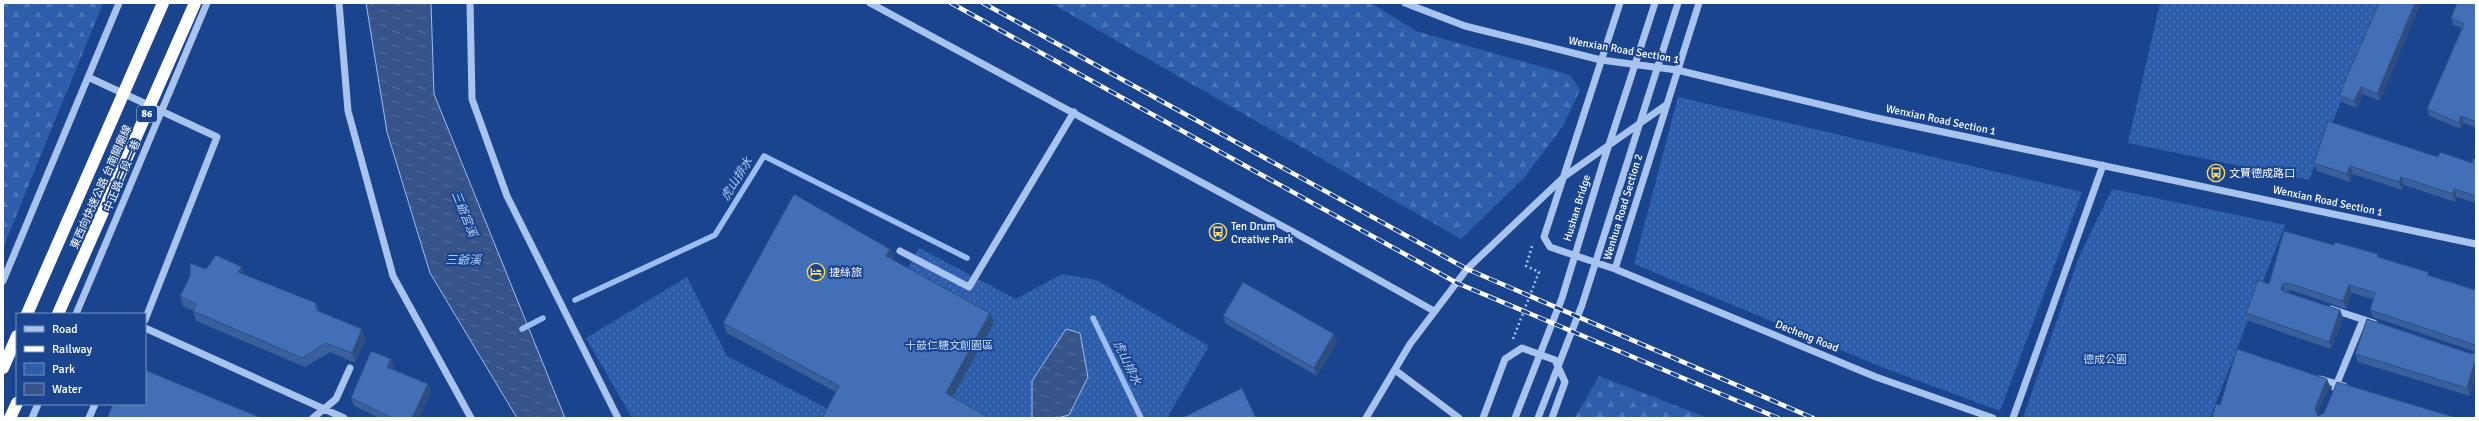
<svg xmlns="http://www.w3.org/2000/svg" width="2479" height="421" viewBox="0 0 2479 421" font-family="Signika,'Noto Sans TC',sans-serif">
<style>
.green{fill:url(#green-dots)}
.forest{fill:url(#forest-firs)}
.water{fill:url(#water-ripples);stroke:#9bbdf0}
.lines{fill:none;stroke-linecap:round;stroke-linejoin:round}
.stream{stroke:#9bbdf0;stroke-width:5.5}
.path{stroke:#a8c3ee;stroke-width:2.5;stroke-dasharray:2 3;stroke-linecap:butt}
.minor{stroke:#a8c3ee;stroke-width:7}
.highway{stroke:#fff;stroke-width:12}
.rail-casing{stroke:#fff;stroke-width:4.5}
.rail{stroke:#1a458e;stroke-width:3;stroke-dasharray:9;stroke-linecap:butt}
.wall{fill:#3a5f9d}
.shaded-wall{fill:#2f4e7f}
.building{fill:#436fb6;stroke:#2f4e7f}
.labels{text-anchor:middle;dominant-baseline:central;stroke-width:4;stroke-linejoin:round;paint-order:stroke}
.shield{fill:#1a458e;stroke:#bac7dd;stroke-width:1}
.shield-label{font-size:10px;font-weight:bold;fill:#fff}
.street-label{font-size:11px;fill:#fff;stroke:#1a458e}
.poi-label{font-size:11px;fill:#fff;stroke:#1a458e;text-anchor:start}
.park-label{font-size:11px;fill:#cedffa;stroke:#1a458e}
.water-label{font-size:12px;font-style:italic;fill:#b4cdf5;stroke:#1a458e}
</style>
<defs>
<pattern id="green-dots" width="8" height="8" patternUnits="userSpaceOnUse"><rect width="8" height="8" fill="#2d5eac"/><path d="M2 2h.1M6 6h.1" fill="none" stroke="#4c76b8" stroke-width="1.8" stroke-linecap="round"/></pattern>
<pattern id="forest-firs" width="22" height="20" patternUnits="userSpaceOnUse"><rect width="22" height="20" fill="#2d5eac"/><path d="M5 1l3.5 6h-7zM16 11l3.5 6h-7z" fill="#4c76b8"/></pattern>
<pattern id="water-ripples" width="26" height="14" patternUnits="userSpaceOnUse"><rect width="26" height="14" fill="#36548a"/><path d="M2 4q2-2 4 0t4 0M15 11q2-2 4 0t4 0" fill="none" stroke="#546e9c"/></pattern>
</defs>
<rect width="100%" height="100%" fill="#1a458e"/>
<!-- green -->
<path class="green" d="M2160,3H2381L2309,180L2128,143Z
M1678,97L2082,192L2000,411L1884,368L1634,264Z
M2112,189L2285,225L2210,418H2023L2079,257Z
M919,248L1016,299L1062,274L1096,280L1209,346L1167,418H632L586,338L687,277L727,356L828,409Z"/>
<!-- forest -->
<path class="forest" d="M3,3H103L3,248Z
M1051,3H1371L1416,31L1570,75L1580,90L1563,126L1525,177L1461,239Z
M1599,376L1708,418H1575Z"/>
<!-- water -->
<path class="water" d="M366,3H431L434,94L565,418H517L430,273L387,132Z
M1066,329L1080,333L1088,377L1069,415L1057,418H1032V381Z"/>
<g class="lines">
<!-- stream -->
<path class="stream" d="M575,300L715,235L764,156L967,258
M1093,318L1141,418
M522,329L543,318"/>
<!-- path -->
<path class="path" d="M1513,339L1539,272L1526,266L1533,243"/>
<!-- minor -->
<path class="minor" d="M339,3L348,111L393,276L471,418
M470,3L472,99L507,196L618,418
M870,3L1297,234L1434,311
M1405,3L1465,26L1601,60L1677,70L1872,117L2476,244
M1620,3L1544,237L1550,247L1615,269L1699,3
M88,77L217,137L145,320
M900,251L969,287L1074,112
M1615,269L1876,377L1993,418
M3,281L119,3
M2331,309L2374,323
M76,314L207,3
M145,328L344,418
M1395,370L1459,418
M2320,379L2344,386
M2335,388L2363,320
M32,418L38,404
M89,418L95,404
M313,418L336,399L350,368
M1366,418L1410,344L1467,269L1565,176L1666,105
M1483,418L1505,359L1522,348L1555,360L1565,382L1552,418
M1515,418L1562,298L1603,163L1655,3
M1538,418L1582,305L1678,3
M2013,418L2103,165"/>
<!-- highway -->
<path class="highway" d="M27,314L163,3
M58,314L195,3
M3,368L17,336
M10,418L17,403"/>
<defs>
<path id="rail" d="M951,3L1457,283L1778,418
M983,3L1467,269L1813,418"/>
</defs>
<!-- rail casing -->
<use href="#rail" class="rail-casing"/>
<!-- rail -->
<use href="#rail" class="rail"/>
</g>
<!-- wall -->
<path class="wall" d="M2379,3L2380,101L2363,94L2357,108L2342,102L2339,95Z
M2476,3V128L2464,123L2461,129L2429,116L2427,109L2462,28L2453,25L2451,18Z
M2438,157L2472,163L2476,159V203L2457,197L2455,202L2404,185L2402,190L2353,174L2350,182L2317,171L2314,163Z
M2334,245L2378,254L2379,257L2428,272L2430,276L2476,290V352L2373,317L2370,310L2373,299L2352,293L2346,309L2291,290L2285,292L2340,310L2343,318L2331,349L2249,321L2246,313L2269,284Z
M890,249L894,258L893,260L990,313L994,323L953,396L988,417V418H822L836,392L727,333L723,323Z
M206,269L245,275L316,303L319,311L366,338L355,363L330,352L305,367L196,321L193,311L183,306L180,296Z
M1223,316L1337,342L1317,376L1226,324Z
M2476,352V375L2470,396L2358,362L2355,354H2472Z
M391,359L394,367L392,369L428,384L431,392L419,418H379L354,406L351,398Z"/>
<!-- shaded-wall -->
<path class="shaded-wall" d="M2415,3H2421L2380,101L2377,94Z
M2361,87L2363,94L2357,108L2354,101Z
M2461,116L2464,123L2461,129L2459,123Z
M2350,166L2353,174L2350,182L2347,174Z
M2401,177L2404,185L2402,190L2399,182Z
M2454,189L2457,197L2455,202L2453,194Z
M890,249L894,258L889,266L886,256Z
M242,267L245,277L238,272Z
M2283,284L2285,292L2284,296L2281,289Z
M2349,285L2352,293L2346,309L2343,301Z
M2340,310L2343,318L2331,349L2329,342Z
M990,313L994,323L950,402L946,393Z
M362,329L366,338L355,363L352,353Z
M1334,334L1337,342L1317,376L1314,368Z
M391,359L394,367L390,375L387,367Z
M2474,364L2476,368V375L2470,396L2467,388Z
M2327,379L2330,386L2317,416L2315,409Z
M428,384L431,392L419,418H412Z"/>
<!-- building -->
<path class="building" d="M2379,3H2415L2377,94L2361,87L2354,101L2339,95Z
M2457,3H2476V122L2461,116L2459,123L2427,109L2464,24L2451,18Z
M2328,121L2438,157L2440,152L2472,163L2473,158L2476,159V196L2454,189L2453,194L2401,177L2399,182L2350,166L2347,174L2314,163Z
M794,194L890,249L886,256L990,313L946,393L988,417L987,418H822L839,386L723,323Z
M2284,231L2334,245L2335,242L2378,254V257L2428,272L2427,275L2476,290V347L2475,345L2370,310L2375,293L2349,285L2343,301L2288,283L2283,284L2281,289L2285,292L2340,310L2329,342L2246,313L2258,280L2269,284Z
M216,255L242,267L238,272L316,303V310L362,329L352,353L326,343L302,358L193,311L196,304L180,296L190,276V263L206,269Z
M1243,282L1334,334L1314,368L1223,316Z
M2367,319L2472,354L2476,352V364H2474L2467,388L2355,354Z
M2237,349L2327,379L2315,409L2318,416L2324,413L2337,382L2457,418H2212L2216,404L2220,405Z
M371,351L391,359L387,367L428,384L412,418H392L351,398Z
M145,370L259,417L258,418H107L113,404H145Z
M1242,388L1256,418H1182Z"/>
<!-- icons -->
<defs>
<symbol id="bus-ring" viewBox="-11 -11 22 22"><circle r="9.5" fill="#1a458e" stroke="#ffdd65" stroke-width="1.5"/><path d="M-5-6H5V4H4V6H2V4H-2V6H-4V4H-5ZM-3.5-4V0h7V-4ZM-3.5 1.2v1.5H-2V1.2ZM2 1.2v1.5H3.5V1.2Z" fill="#ffdd65"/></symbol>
<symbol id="hotel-ring" viewBox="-11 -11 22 22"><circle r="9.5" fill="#1a458e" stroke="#ffdd65" stroke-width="1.5"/><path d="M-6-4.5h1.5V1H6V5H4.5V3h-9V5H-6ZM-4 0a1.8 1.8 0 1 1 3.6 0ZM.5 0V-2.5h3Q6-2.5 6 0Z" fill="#ffdd65"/></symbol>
</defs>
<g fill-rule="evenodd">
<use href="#bus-ring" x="2206" y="163" width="20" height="20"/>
<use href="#bus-ring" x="1208" y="222" width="20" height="20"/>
<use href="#hotel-ring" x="806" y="262" width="20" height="20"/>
</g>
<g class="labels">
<!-- shield labels -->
<rect class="shield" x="137" y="106" width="20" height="16" rx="3"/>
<g class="shield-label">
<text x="147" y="114">86</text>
</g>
<!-- street labels -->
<g class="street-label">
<text transform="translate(1624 50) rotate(10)">Wenxian Road Section 1</text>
<text transform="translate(1941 120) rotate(12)">Wenxian Road Section 1</text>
<text transform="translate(122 176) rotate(-67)">中正路二段一巷</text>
<text transform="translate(101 187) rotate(-66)">東西向快速公路 台南關廟線</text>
<text transform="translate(2328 201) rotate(12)">Wenxian Road Section 1</text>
<text transform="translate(1623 207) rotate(-73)">Wenhua Road Section 2</text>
<text transform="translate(1577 208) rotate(-73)">Hushan Bridge</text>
<text transform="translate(1807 336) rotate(22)">Decheng Road</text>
</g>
<!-- poi labels -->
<g class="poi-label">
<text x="2229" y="173">文賢德成路口</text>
<text x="1231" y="226">Ten Drum<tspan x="1231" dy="13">Creative Park</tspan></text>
<text x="829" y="272">捷絲旅</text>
</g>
<!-- park labels -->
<g class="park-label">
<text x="949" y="345">十鼓仁糖文創園區</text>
<text x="2105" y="359">德成公園</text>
</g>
<!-- water labels -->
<g class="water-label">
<text transform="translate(737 179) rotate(-58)">虎山排水</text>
<text transform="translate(464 214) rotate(68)">三爺宮溪</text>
<text x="463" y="260">三爺溪</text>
<text transform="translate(1127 363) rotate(64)">虎山排水</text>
</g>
</g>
<!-- border -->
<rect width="2479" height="421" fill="none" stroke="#ffffff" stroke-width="8"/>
<!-- legend -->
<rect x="16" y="313" width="130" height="92" fill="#1a458e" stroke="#768fbb"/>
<rect x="24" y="326" width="20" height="6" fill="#a8c3ee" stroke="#768fbb"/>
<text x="52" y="333" font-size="12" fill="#ffffff">Road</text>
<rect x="24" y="346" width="20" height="6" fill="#ffffff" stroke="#768fbb"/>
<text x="52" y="353" font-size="12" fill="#ffffff">Railway</text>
<rect x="24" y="363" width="20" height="12" fill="#2d5eac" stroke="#768fbb"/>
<text x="52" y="373" font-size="12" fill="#ffffff">Park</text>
<rect x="24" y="383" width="20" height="12" fill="url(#water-ripples)" stroke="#768fbb"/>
<text x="52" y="393" font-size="12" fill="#ffffff">Water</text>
</svg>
